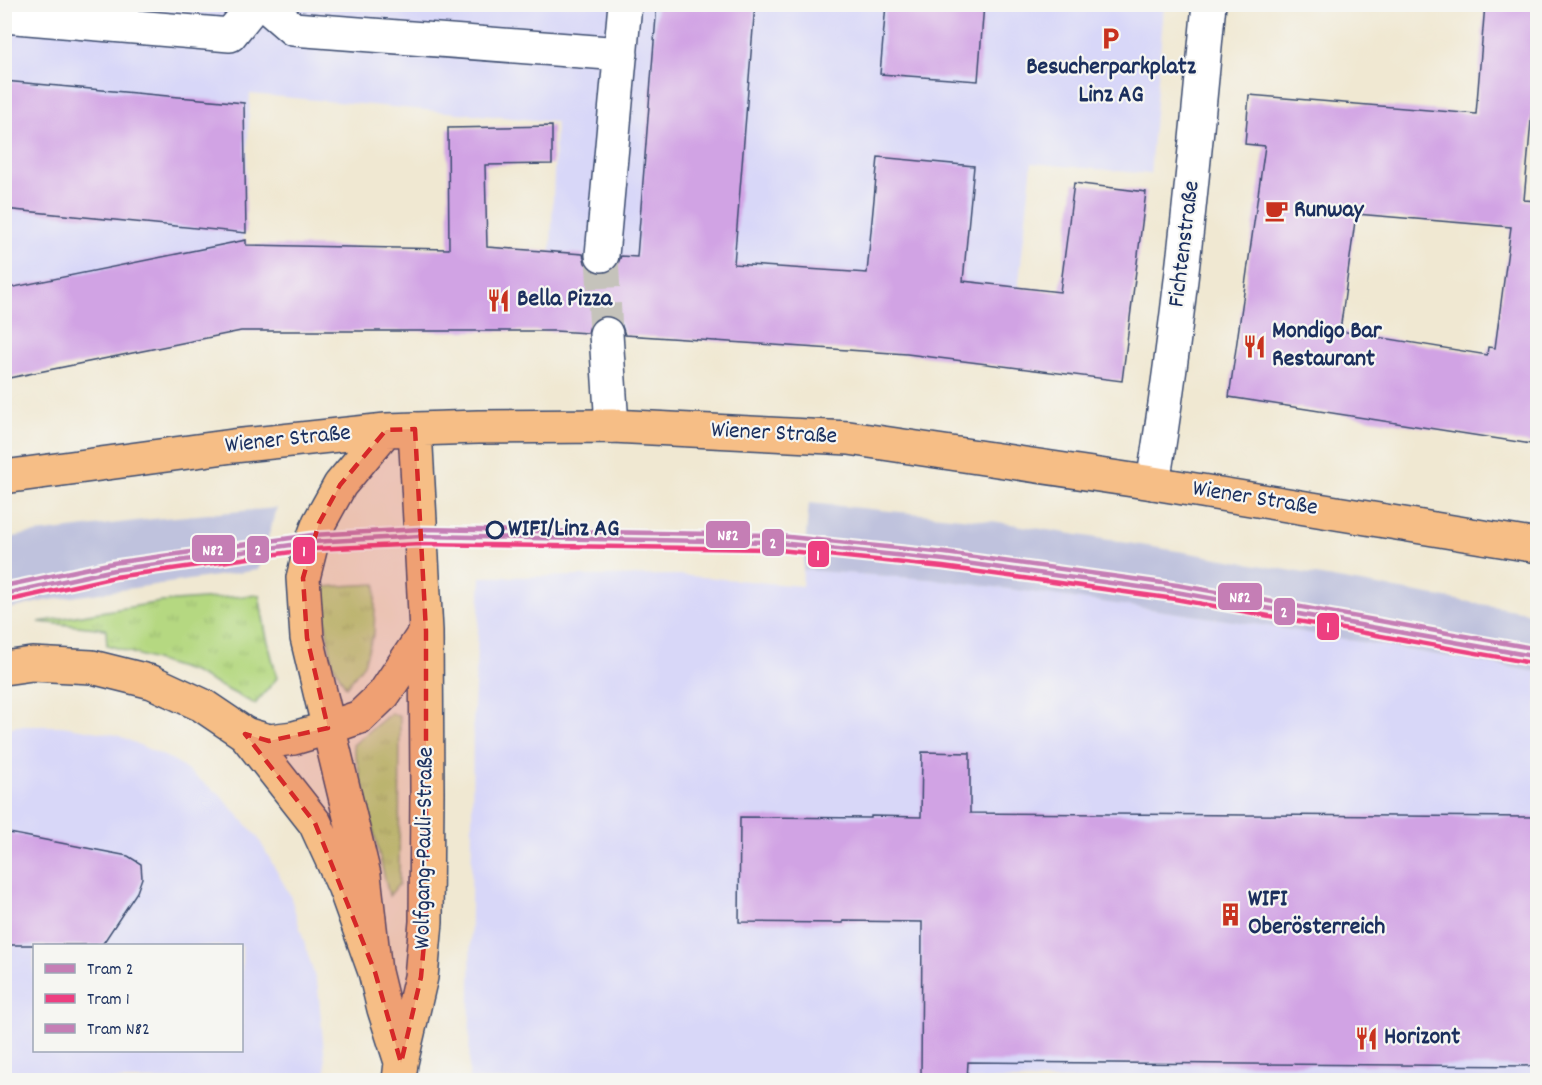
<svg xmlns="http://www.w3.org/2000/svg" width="1542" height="1085" viewBox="0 0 1542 1085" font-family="Dekko,sans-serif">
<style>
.built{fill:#d8d7f8;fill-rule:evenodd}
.railway{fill:#bfc2dd}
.grass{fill:url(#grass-tufts);stroke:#688470;stroke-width:1.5}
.building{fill:#d1a3e4;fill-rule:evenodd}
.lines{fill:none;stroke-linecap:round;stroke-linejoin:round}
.minor-tunnel{stroke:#c5c3bb;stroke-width:33;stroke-dasharray:33 16;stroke-linecap:butt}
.minor-casing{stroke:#3b4b6f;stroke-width:36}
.major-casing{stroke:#3b4b6f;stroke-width:36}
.highway-casing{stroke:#3b4b6f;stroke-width:36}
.minor{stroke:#fff;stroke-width:33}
.major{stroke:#f6be86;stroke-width:33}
.highway{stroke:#f6be86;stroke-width:33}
.tram-1-casing{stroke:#f6f6f2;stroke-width:9}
.tram-2-casing{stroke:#f6f6f2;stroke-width:9}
.tram-3-casing{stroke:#f6f6f2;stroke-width:9}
.tram-1{stroke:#c57eb5;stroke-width:4.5}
.tram-2{stroke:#ed3f80;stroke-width:4.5}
.tram-3{stroke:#c57eb5;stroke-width:4.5}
.marked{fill:#d62828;fill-opacity:0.2;stroke:#d62828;stroke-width:4.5;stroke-dasharray:12 8;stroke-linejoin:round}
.stop-dot{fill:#f6f6f2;stroke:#1b2f5e;stroke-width:3}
.labels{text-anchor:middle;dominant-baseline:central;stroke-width:4.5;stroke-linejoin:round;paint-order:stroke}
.poi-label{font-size:24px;font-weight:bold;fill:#1b2f5e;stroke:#f6f6f2;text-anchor:start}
.street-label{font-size:24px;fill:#1b2f5e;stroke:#f6f6f2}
.stop-label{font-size:24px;font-weight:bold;fill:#1b2f5e;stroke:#f6f6f2;text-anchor:start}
.line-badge{stroke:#f6f6f2;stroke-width:2}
.badge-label{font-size:16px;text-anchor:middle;font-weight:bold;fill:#fff}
</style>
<defs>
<pattern id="grass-tufts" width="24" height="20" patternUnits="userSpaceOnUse" patternTransform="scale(1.5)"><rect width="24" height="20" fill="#b5d881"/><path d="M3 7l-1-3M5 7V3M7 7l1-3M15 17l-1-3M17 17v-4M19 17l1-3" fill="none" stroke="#9bba72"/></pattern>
</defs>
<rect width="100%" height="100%" fill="#f6f6f2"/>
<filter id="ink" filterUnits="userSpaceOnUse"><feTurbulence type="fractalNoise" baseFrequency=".0167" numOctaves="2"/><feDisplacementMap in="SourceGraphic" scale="12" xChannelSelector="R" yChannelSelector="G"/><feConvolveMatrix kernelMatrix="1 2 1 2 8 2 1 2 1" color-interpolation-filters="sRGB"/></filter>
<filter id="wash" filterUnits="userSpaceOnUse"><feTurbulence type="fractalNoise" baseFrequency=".008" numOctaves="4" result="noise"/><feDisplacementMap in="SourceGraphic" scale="24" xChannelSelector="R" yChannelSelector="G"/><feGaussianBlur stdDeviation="1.35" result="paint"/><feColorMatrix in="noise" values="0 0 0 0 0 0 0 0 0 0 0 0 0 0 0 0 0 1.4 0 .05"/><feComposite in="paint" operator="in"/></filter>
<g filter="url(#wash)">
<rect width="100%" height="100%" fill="#f0e8d2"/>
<!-- built -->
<path class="built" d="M5,5H1164L1150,174L1032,163L1010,365L905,352L548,323L556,122L250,94L239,330L5,378Z
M803,570L942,580L1053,595L1261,625L1537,672V1080H469L473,724L481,577L679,575L802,586Z
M17,726H62L117,735L173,760L219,794L257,836L290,895L318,988L326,1072L325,1080H5L4,729ZM34,946H242V1050H34Z"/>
<!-- railway -->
<path class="railway" d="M809,503L992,521L1184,552L1537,614V672L1261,625L1053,595L942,580L803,570Z
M277,508L258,570L44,601L5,610V539L27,534L153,519Z"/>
<!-- grass -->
<path class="grass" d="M376,584L374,632L364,664L346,687L332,663L323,607V587Z
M259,595L266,634L277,678L255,704L193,672L107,645L106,629L39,622L161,602Z
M391,713L400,717L399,884L389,896L353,745Z"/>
<g id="blocks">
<!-- building -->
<path class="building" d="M657,4H755L734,264L867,273L878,157L974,166L963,281L1060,292L1074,183L1146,192L1122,381L907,354L625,335L621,323L614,317L605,315L595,319L590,325L588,333L555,331H241L4,379V289L246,240V245L449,249L448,128L552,126V164L485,165L487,247L583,254L585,263L591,270L601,274L609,272L617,266L621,256L637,257Z
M886,4H984L978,81L880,74Z
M1485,4H1538V88L1534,87L1524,200L1538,201V445L1229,397L1265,146L1245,144L1249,95L1476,114ZM1356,214L1511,227L1495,348L1488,347L1487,355L1340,331Z
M4,81L244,103L246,233L4,209Z
M922,752L970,753V813L1538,817V1066L968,1062L967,1080H921L922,922L843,921V923L739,922L740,817L871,818V816L921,817Z
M4,832L128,856L141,864L142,878L137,892L102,945H4Z"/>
</g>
</g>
<g filter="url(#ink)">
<use href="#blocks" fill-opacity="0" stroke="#3b4b6f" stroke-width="1.5"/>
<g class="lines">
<!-- minor-tunnel -->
<path class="minor-tunnel" d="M602,255L606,334"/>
<defs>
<path id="minor" d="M264,4L293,29L621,54
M4,16L230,35L255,4
M602,255L625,4
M606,334L612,426
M1153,483C1179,324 1194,164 1209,4"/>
<path id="major" d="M4,477L233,446L386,430L478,427L612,426L849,438L1153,483L1538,546
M245,734L315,823L344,886L375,972L384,1009L401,1062
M245,734L269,741L294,738L328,728L360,717L384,694L426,631
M375,972L364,875L307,638L303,578L312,542L319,523L340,485L386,430
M399,1080L401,1063L421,977L426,922L427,792L426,631L415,429"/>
<path id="highway" d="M4,668L32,664L92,667L152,682L202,705L245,734"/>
</defs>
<!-- minor casing -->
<use href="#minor" class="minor-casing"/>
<!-- major casing -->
<use href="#major" class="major-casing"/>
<!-- highway casing -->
<use href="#highway" class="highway-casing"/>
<!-- minor -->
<use href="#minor" class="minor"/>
<!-- major -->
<use href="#major" class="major"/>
<!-- highway -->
<use href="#highway" class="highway"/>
<defs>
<path id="tram-1" d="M4,594L114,570L312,542L421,536L770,542L944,560L1176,592L1538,657"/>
<path id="tram-2" d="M6,601L115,577L313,549L421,544L770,549L943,567L1175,599L1537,664"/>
<path id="tram-3" d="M4,586L113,563L312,535L421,529L770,535L945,553L1177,585L1538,649"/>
</defs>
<!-- tram-1 casing -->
<use href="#tram-1" class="tram-1-casing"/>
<!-- tram-2 casing -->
<use href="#tram-2" class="tram-2-casing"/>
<!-- tram-3 casing -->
<use href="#tram-3" class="tram-3-casing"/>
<!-- tram-1 -->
<use href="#tram-1" class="tram-1"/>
<!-- tram-2 -->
<use href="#tram-2" class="tram-2"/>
<!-- tram-3 -->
<use href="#tram-3" class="tram-3"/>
</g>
</g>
<!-- marked area -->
<path class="marked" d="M415,429L426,631V922L421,977L401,1063L375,972L315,823L245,734L269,741L328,728L307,638L303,578L319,523L340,485L386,430Z"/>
<!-- icons -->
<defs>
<symbol id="parking-bare" viewBox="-9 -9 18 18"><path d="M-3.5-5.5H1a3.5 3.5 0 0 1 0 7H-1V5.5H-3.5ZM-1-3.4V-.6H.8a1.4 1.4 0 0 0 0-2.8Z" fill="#c8321e" stroke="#f6f6f2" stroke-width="2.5" paint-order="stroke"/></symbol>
<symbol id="cafe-bare" viewBox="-9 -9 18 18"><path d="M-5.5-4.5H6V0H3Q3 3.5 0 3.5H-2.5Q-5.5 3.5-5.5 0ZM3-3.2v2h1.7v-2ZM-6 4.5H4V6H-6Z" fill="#c8321e" stroke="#f6f6f2" stroke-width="2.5" paint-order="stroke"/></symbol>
<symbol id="restaurant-bare" viewBox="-9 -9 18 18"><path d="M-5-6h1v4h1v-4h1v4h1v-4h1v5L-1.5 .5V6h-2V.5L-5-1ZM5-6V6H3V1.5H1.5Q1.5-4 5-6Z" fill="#c8321e" stroke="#f6f6f2" stroke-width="2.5" paint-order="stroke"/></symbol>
<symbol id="building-bare" viewBox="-9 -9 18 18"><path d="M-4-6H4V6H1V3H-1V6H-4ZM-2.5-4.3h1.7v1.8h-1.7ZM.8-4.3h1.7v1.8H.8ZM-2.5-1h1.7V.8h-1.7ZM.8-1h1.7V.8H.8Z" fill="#c8321e" stroke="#f6f6f2" stroke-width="2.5" paint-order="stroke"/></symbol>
</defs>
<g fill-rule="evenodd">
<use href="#parking-bare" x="1094" y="22" width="33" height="33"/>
<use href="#cafe-bare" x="1260" y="194" width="33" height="33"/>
<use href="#restaurant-bare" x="482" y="284" width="33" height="33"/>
<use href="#restaurant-bare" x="1238" y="330" width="33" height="33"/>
<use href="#building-bare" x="1214" y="898" width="33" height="33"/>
<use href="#restaurant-bare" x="1350" y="1022" width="33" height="33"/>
</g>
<!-- markers -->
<circle class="stop-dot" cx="495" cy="530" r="8"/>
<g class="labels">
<!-- poi labels -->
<g class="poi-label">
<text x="1111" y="68" text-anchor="middle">Besucherparkplatz<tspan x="1111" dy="28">Linz AG</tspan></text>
<text x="1294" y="211">Runway</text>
<text x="517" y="300">Bella Pizza</text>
<text x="1272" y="332">Mondigo Bar<tspan x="1272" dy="28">Restaurant</tspan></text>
<text x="1248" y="900">WIFI<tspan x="1248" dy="28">Oberösterreich</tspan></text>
<text x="1384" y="1038">Horizont</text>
</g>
<!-- street labels -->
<g class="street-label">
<text transform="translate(1185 244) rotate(-83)">Fichtenstraße</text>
<text transform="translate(774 434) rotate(3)">Wiener Straße</text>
<text transform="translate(288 440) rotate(-6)">Wiener Straße</text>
<text transform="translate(1255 499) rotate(9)">Wiener Straße</text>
<text transform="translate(425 848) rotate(-89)">Wolfgang-Pauli-Straße</text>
</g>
<!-- stop labels -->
<g class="stop-label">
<text x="508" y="530">WIFI/Linz AG</text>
</g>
</g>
<g class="line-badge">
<rect x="705" y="520" width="46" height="29" rx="6" fill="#c57eb5"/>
<rect x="761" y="528" width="24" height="29" rx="6" fill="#c57eb5"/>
<rect x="191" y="534" width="45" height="29" rx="6" fill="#c57eb5"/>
<rect x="246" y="535" width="24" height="29" rx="6" fill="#c57eb5"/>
<rect x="292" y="536" width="24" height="29" rx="6" fill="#ed3f80"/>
<rect x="807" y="540" width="23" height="28" rx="6" fill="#ed3f80"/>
<rect x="1217" y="582" width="46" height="29" rx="6" fill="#c57eb5"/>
<rect x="1273" y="597" width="23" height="29" rx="6" fill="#c57eb5"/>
<rect x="1316" y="612" width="24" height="29" rx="6" fill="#ed3f80"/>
</g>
<g class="badge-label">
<text x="728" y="540">N82</text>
<text x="773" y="548">2</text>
<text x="213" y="555">N82</text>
<text x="258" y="555">2</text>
<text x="304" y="556">1</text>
<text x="818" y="560">1</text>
<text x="1240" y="602">N82</text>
<text x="1284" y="617">2</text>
<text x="1328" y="632">1</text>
</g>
<!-- margin -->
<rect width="1542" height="1085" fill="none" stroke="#f6f6f2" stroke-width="24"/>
<!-- legend -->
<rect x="33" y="944" width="210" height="108" fill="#f6f6f2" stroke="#9ea6b7" stroke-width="1.5"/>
<rect x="45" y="964" width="30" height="9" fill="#c57eb5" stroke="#9ea6b7" stroke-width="1.5"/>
<text x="87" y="974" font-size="18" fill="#1b2f5e">Tram 2</text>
<rect x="45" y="994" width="30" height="9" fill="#ed3f80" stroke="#9ea6b7" stroke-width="1.5"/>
<text x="87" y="1004" font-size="18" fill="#1b2f5e">Tram 1</text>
<rect x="45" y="1024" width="30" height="9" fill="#c57eb5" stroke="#9ea6b7" stroke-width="1.5"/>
<text x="87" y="1034" font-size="18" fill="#1b2f5e">Tram N82</text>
</svg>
